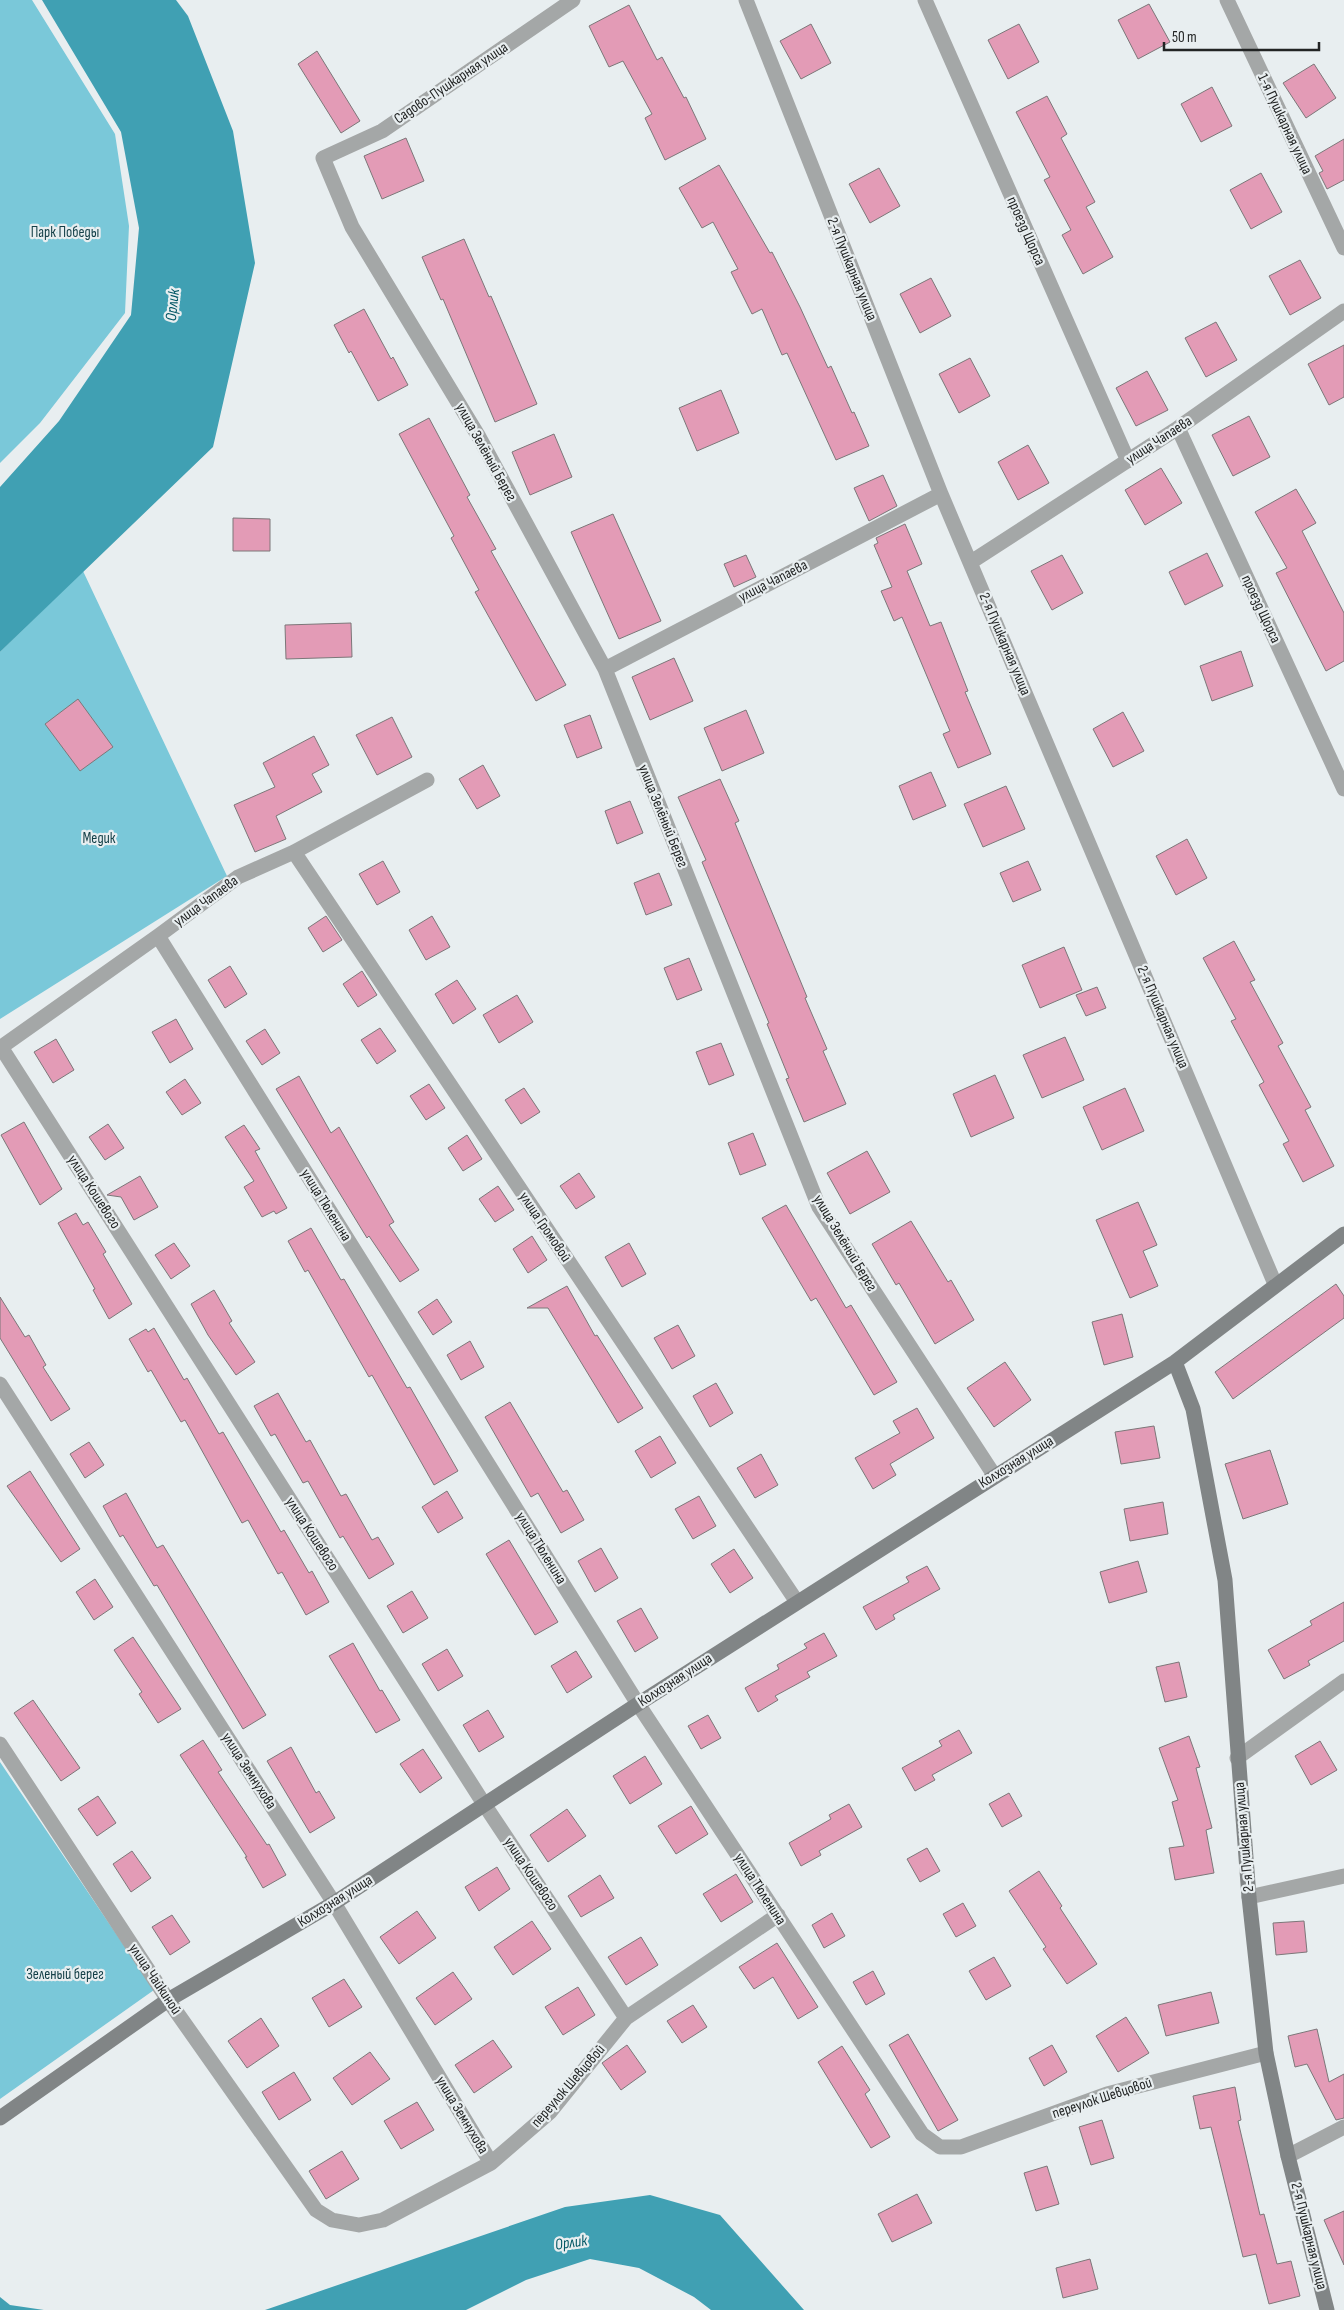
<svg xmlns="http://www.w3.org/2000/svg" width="1344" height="2310" viewBox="0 0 1344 2310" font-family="'Sofia Sans Condensed',sans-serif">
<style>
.green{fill:#7ac8d9}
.water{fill:#40a0b3}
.building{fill:#e39bb6;stroke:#7c7779}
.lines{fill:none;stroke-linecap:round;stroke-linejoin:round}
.street{stroke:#a4a7a7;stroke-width:15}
.secondary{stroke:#818586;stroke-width:15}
.labels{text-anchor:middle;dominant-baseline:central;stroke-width:4.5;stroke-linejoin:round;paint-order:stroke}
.street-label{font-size:15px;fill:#222424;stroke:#e8eef0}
.park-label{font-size:15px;fill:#133f47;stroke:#e8eef0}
.water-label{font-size:16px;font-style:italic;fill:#005664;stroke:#e8eef0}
</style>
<rect width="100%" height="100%" fill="#e8eef0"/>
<!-- green -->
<path class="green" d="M0,0H32L115,134L129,226L125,313L40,423L0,463Z
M83,571L227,876L0,1019V652Z
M0,1762L154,1990L0,2099Z"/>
<!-- water -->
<path class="water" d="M42,0H176L188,16L233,131L255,263L213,447L0,652V487L59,421L131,315L139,228L121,132Z
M650,2195L720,2215L804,2310H711L694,2297L639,2268L590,2259L526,2280L466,2310H265L565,2207Z
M0,2297L10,2305L44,2310H0Z"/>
<!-- building -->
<path class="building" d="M1149,4L1170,42L1138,59L1118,20Z
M629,5L657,60L662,57L684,98L686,97L706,139L665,160L645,118L652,114L623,61L609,67L589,26Z
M811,24L831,63L801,79L780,41Z
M1019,24L1039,62L1008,79L988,40Z
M317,51L360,121L341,133L298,64Z
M1314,64L1336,98L1306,118L1283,83Z
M1212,87L1232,126L1201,142L1181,104Z
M1047,96L1067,134L1061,138L1095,202L1086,207L1113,257L1083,274L1062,235L1071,230L1044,180L1050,177L1016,112Z
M406,138L424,181L382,199L364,156Z
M1344,139V180L1327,189L1319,173L1323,171L1315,156Z
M719,165L770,253L772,252L800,307L828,368L831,366L852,413L854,412L869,446L836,460L787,353L782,355L762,309L752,314L731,272L738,269L713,222L702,228L679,188Z
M879,168L900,206L870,223L849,184Z
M1261,173L1282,212L1251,229L1230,190Z
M464,239L489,297L491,296L537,404L495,422L443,299L441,300L422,257Z
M1300,260L1321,298L1290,315L1269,276Z
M931,278L951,316L920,333L900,294Z
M364,309L391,359L393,357L408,385L378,401L351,351L349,353L334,325Z
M1216,322L1237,360L1206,377L1185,338Z
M1344,345V397L1329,405L1308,364Z
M970,358L990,396L959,413L939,374Z
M1147,371L1168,410L1136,426L1116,388Z
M721,390L739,433L697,451L679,408Z
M1249,416L1270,457L1233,476L1212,435Z
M429,418L470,495L467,497L496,549L491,551L566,685L536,701L475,592L479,590L451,538L454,536L399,434Z
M554,434L572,477L530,495L512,452Z
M1028,445L1049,483L1018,500L998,462Z
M1161,468L1182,503L1145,525L1125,490Z
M883,475L897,506L869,521L854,488Z
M1296,489L1316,523L1302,531L1344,613V661L1326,671L1276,573L1287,568L1255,512Z
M613,514L661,621L619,639L571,532Z
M233,518L270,519V551H233Z
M905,524L922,564L907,571L930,626L941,622L968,691L965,692L991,754L958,768L943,734L950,731L902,617L894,621L881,591L892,587L874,545L878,543L876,538Z
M1207,553L1223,586L1185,605L1169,572Z
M746,555L756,577L734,587L724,564Z
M1062,555L1083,593L1052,610L1031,571Z
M351,623L352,657L286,659L285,625Z
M1241,651L1253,686L1212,701L1200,666Z
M674,658L693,701L650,720L632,677Z
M78,699L113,747L80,771L45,724Z
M746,710L764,753L722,771L704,728Z
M1123,712L1144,751L1113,767L1093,729Z
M590,715L602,748L577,758L564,725Z
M392,717L412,757L377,775L356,735Z
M314,736L329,765L312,774L322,792L276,816L286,839L255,852L234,805L275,787L263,763Z
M483,765L500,796L477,809L459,779Z
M931,772L946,806L913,820L899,786Z
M720,779L739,821L735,823L807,997L805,998L827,1049L823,1051L846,1104L804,1122L786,1079L789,1078L767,1024L769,1023L702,862L706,860L678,797Z
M1006,786L1025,829L983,847L964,804Z
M630,801L643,833L617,844L605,811Z
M1187,839L1207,878L1176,895L1156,856Z
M383,861L400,892L377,905L359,874Z
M1028,861L1041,890L1013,902L1000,873Z
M659,873L672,905L646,915L634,883Z
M326,916L342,940L323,952L308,928Z
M432,916L450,947L426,960L409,930Z
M1234,941L1255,980L1250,982L1283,1043L1278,1046L1311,1107L1305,1110L1334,1166L1303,1182L1283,1144L1289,1141L1259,1085L1264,1082L1231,1021L1236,1019L1203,958Z
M1064,947L1082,990L1040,1008L1022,965Z
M689,958L702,990L677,1000L664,968Z
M230,966L247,994L225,1008L208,980Z
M362,971L377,995L358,1007L343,984Z
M457,980L476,1009L453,1024L435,994Z
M1097,987L1106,1008L1086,1016L1076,995Z
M517,995L533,1022L499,1043L483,1015Z
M176,1019L193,1049L170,1063L152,1032Z
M380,1028L396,1051L377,1064L361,1040Z
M265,1029L280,1053L262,1065L246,1041Z
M1065,1037L1084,1080L1042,1098L1023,1055Z
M56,1039L74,1070L53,1083L34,1052Z
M721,1043L734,1075L709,1085L696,1052Z
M995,1075L1014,1118L971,1137L953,1094Z
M299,1076L331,1133L339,1127L394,1222L389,1225L419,1270L400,1282L369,1236L367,1238L276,1089Z
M185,1079L201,1103L182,1115L166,1092Z
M429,1084L445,1108L426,1120L410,1096Z
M524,1088L540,1112L521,1124L505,1100Z
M1125,1088L1144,1131L1102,1150L1083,1107Z
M24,1122L62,1189L40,1205L1,1135Z
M108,1124L124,1148L105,1160L89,1137Z
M244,1125L260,1149L255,1151L287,1208L276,1214L274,1211L262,1217L244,1187L254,1181L225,1137Z
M753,1133L766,1165L740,1175L728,1143Z
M467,1135L482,1159L463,1171L448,1148Z
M867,1151L890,1192L850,1214L827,1173Z
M579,1173L595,1197L576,1209L560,1186Z
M140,1176L158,1207L134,1220L121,1197L107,1195Z
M498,1186L514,1210L495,1222L479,1199Z
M1138,1202L1157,1245L1143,1251L1158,1286L1130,1298L1096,1220Z
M786,1205L846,1308L851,1305L897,1382L874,1395L816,1298L811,1301L762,1218Z
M76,1213L83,1225L88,1222L106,1252L103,1254L132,1304L109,1319L93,1290L95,1289L58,1223Z
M911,1221L948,1282L951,1280L974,1320L935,1344L899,1283L896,1285L872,1244Z
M311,1228L341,1280L344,1279L407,1388L410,1387L458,1471L434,1485L372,1375L369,1377L308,1270L305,1272L288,1241Z
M532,1236L547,1260L528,1273L513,1249Z
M174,1243L190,1266L171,1279L155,1255Z
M629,1243L646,1274L622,1287L605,1257Z
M1336,1284L1344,1296V1318L1233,1399L1215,1372Z
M567,1286L595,1336L597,1335L643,1408L618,1423L548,1308H527Z
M214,1290L232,1321L229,1323L255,1362L236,1375L208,1335L191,1304Z
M0,1297L25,1337L29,1335L46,1365L43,1367L70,1409L51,1421L0,1338Z
M437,1299L452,1322L433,1335L418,1312Z
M1122,1314L1133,1357L1104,1365L1092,1322Z
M678,1325L695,1356L672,1369L654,1338Z
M154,1328L184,1380L187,1378L219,1434L223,1432L281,1532L284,1530L309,1573L312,1571L329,1602L306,1615L282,1572L278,1574L248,1520L242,1523L185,1420L181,1422L151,1370L148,1372L129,1339L146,1329L148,1332Z
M470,1341L484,1367L461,1380L447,1355Z
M1005,1362L1031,1400L994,1427L967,1388Z
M716,1383L733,1413L710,1427L693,1396Z
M278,1393L306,1442L310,1440L341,1496L346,1494L372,1540L378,1537L394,1564L369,1579L343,1536L340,1538L308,1481L303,1483L275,1434L271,1436L254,1406Z
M510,1402L563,1492L567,1490L584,1520L561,1533L538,1493L531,1497L485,1417Z
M917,1408L934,1438L890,1464L896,1475L873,1489L855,1458L900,1433L893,1421Z
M1154,1426L1160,1458L1121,1464L1115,1432Z
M660,1436L676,1463L651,1478L635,1451Z
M89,1442L104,1465L85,1478L70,1454Z
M1270,1450L1288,1504L1243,1519L1225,1464Z
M761,1454L778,1485L755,1498L737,1468Z
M30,1471L80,1549L61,1562L7,1486Z
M447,1491L463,1518L438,1533L422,1507Z
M126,1493L157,1548L163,1545L266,1715L243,1729L157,1585L154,1586L123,1535L120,1537L103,1506Z
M699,1496L716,1526L693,1539L675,1509Z
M1163,1502L1168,1534L1130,1541L1124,1509Z
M509,1540L558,1622L535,1635L486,1554Z
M601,1548L618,1578L595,1592L578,1561Z
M734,1549L753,1578L730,1593L711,1564Z
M1138,1561L1147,1592L1109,1603L1100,1572Z
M927,1566L940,1589L893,1615L895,1619L876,1630L863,1607L909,1582L906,1577Z
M95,1579L113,1607L94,1620L76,1592Z
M412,1591L428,1618L403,1633L387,1606Z
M1344,1602V1641L1308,1661L1310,1665L1284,1679L1268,1650L1312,1625L1310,1621Z
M641,1608L658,1638L635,1652L617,1621Z
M824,1633L837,1656L807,1672L810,1677L775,1696L778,1700L758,1712L745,1688L779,1669L777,1665L807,1648L804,1644Z
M133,1637L181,1709L158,1723L139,1694L142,1692L114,1650Z
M353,1643L380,1691L382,1690L400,1720L376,1733L329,1656Z
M447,1649L463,1676L438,1691L422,1664Z
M576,1651L592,1677L567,1693L551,1666Z
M1179,1662L1187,1697L1165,1702L1156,1667Z
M33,1700L80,1768L61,1781L14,1713Z
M488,1710L504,1737L479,1752L463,1725Z
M708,1715L721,1738L701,1749L688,1726Z
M959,1730L972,1753L932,1775L935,1780L915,1791L902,1768L942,1746L939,1741Z
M1189,1736L1200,1767L1196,1768L1212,1828L1206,1830L1214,1873L1175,1880L1169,1848L1184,1846L1172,1802L1178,1800L1159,1748Z
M203,1740L222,1770L218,1772L267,1845L269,1844L286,1875L263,1888L245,1857H247L180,1755Z
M1320,1741L1337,1770L1311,1785L1295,1756Z
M291,1747L316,1793L319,1791L335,1818L310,1833L267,1761Z
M423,1749L442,1778L420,1793L400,1764Z
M645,1756L662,1784L630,1804L613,1776Z
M1009,1793L1022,1816L1002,1827L989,1804Z
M98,1796L116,1823L97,1836L78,1809Z
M849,1804L862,1827L819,1851L821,1855L801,1866L789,1843L831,1819L829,1815Z
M691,1806L708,1834L676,1854L658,1826Z
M567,1809L586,1836L548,1862L530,1835Z
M927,1848L940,1871L920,1882L907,1859Z
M132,1851L151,1878L131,1892L113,1864Z
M497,1867L510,1889L479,1911L465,1887Z
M1039,1871L1062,1906L1060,1908L1097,1964L1067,1984L1043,1949L1046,1947L1009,1891Z
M736,1874L753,1902L721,1922L703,1894Z
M600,1875L614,1898L581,1917L568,1896Z
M963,1903L976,1926L956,1937L943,1914Z
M417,1911L436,1938L399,1964L380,1937Z
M832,1913L845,1936L824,1948L812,1925Z
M172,1915L190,1942L170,1955L152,1927Z
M532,1921L551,1949L513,1975L494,1947Z
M1304,1921L1307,1952L1276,1955L1273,1923Z
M641,1937L658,1965L626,1985L608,1957Z
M777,1943L818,2007L798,2019L773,1977L754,1989L739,1967Z
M994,1957L1011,1986L986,2000L969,1971Z
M873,1971L885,1994L866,2005L853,1982Z
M453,1972L472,1999L435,2025L416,1998Z
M344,1979L362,2007L329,2027L312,1998Z
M578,1987L595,2015L563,2035L545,2007Z
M1211,1992L1219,2023L1166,2036L1158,2005Z
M693,2005L707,2027L682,2043L667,2021Z
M1126,2017L1149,2053L1118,2072L1096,2036Z
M261,2018L279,2046L247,2068L228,2041Z
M1317,2029L1329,2082L1344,2074V2118L1336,2120L1307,2064L1295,2067L1288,2036Z
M908,2034L958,2120L938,2131L889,2045Z
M493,2040L512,2067L474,2093L455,2065Z
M627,2045L646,2072L621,2090L602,2063Z
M1052,2045L1067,2072L1044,2086L1029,2058Z
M842,2046L870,2090L865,2094L890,2137L871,2148L818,2062Z
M370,2052L390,2079L352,2105L333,2078Z
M294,2072L311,2100L279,2120L262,2092Z
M1235,2087L1241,2120L1238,2121L1260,2215L1264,2214L1277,2264L1291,2261L1300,2296L1269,2304L1256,2254L1243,2257L1211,2127L1200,2129L1193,2096Z
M417,2102L434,2130L401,2149L384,2121Z
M1102,2120L1114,2158L1091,2165L1079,2127Z
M342,2151L359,2179L326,2199L309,2171Z
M1047,2166L1059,2204L1036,2211L1024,2173Z
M917,2194L932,2223L892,2242L878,2214Z
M1344,2211V2265L1324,2220Z
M1090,2259L1098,2289L1063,2298L1056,2268Z"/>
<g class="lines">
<!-- street -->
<path class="street" d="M573,0L382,131L323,158L352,227L479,437L605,669L819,1207L994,1475
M746,0L941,494L1275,1284
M925,0L1128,461
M1227,0L1344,248
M1178,428L1344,789
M971,562L1178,428L1344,311
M605,669L941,494
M294,852L797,1602
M158,936L638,1704L922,2134L940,2147H961L1107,2094L1266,2053
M1,1047L484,1804L626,2018
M0,1048L158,936L238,877L294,852L427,780
M0,1384L334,1903L491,2163
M0,1744L168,2000L316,2210L332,2220L359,2225L383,2220L491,2163L550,2112L626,2018L778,1915
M1237,1758L1344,1681
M1249,1897L1344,1876
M1288,2156L1344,2127"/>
<!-- secondary -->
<path class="secondary" d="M1175,1362L1193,1409L1225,1580L1249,1897L1266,2053L1288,2156L1327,2310
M0,2118L168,2000L334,1903L638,1704L1175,1362L1344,1234"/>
</g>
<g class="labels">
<!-- street labels -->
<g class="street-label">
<text transform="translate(451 83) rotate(-34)">Садово-Пушкарная улица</text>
<text transform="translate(1285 124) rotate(65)">1-я Пушкарная улица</text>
<text transform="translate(1026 231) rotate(66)">проезд Щорса</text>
<text transform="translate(852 269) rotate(68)">2-я Пушкарная улица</text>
<text transform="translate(1159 440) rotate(-33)">улица Чапаева</text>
<text transform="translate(486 452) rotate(61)">улица Зелёный Берег</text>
<text transform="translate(773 581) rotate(-27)">улица Чапаева</text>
<text transform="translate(1261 609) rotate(65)">проезд Щорса</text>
<text transform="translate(1005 644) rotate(67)">2-я Пушкарная улица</text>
<text transform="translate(663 816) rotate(68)">улица Зелёный Берег</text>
<text transform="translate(206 901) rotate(-36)">улица Чапаева</text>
<text transform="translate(1163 1017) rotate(67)">2-я Пушкарная улица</text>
<text transform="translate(94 1192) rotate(57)">улица Кошевого</text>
<text transform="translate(326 1205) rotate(58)">улица Тюленина</text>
<text transform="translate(545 1227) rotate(56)">улица Громовой</text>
<text transform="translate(845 1243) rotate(59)">улица Зелёный Берег</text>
<text transform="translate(1016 1462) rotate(-32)">Колхозная улица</text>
<text transform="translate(312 1534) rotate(57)">улица Кошевого</text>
<text transform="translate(541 1548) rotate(58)">улица Тюленина</text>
<text transform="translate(675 1680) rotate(-33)">Колхозная улица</text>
<text transform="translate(249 1771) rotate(57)">улица Земнухова</text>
<text transform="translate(1244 1837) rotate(-95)">2-я Пушкарная улица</text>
<text transform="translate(531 1874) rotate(56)">улица Кошевого</text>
<text transform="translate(760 1889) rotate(57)">улица Тюленина</text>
<text transform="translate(335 1901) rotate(-32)">Колхозная улица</text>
<text transform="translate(155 1979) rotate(56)">улица Чайкиной</text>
<text transform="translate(568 2086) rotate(-49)">переулок Шевцовой</text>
<text transform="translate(1102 2098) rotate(-18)">переулок Шевцовой</text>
<text transform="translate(462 2115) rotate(59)">улица Земнухова</text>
<text transform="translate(1309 2236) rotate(76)">2-я Пушкарная улица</text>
</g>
<!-- park labels -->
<g class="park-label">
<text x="65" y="232">Парк Победы</text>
<text x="99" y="838">Медик</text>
<text x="65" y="1974">Зеленый берег</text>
</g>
<!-- water labels -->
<g class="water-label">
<text transform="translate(173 305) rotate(-84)">Орлик</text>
<text transform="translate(571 2243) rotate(-8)">Орлик</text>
</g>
</g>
<!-- scale -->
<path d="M1164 42v8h155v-8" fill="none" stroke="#222424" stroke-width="2.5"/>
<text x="1172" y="42" font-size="15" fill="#222424" stroke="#e8eef0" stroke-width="4" paint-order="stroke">50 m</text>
</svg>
